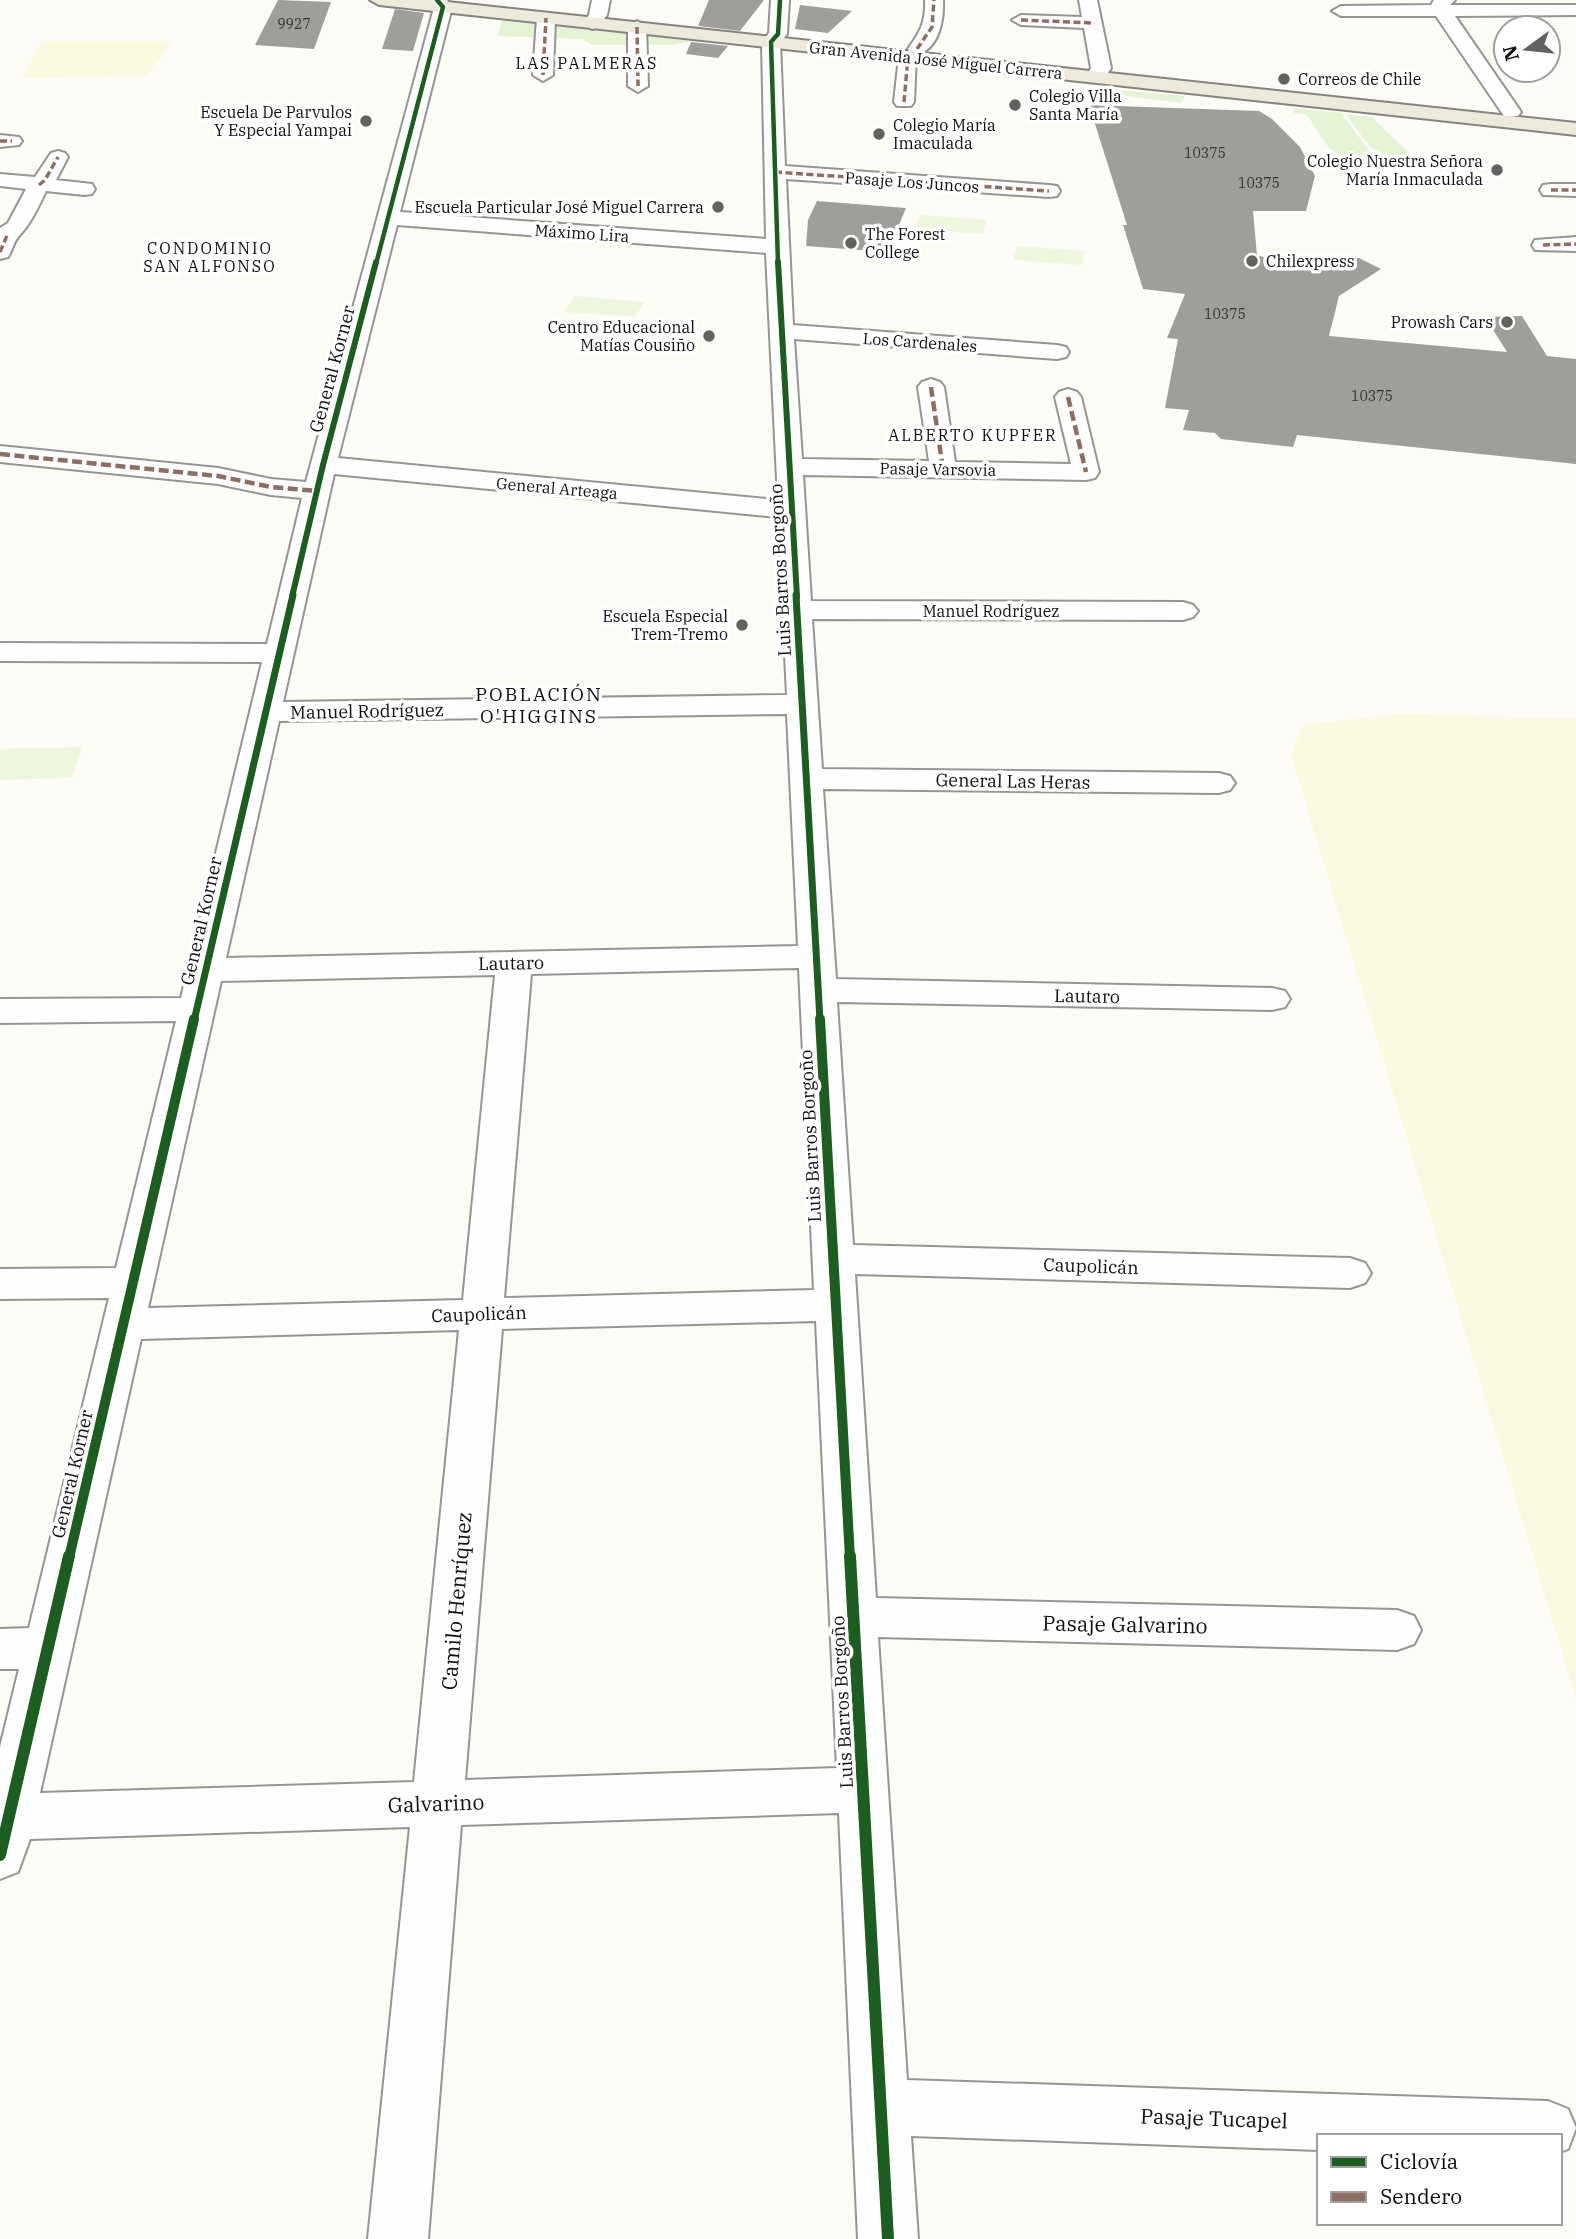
<svg xmlns="http://www.w3.org/2000/svg" width="1576" height="2239" viewBox="0 0 1576 2239" font-family="'IBM Plex Serif',serif">
<style>
.farmland{fill:#f9f9e0}
.green{fill:#e3f3d3}
.pitch{fill:#eef7de}
.building{fill:#a09e9a}
.lines{fill:none;stroke-linecap:round;stroke-linejoin:round}
.minor-casing{stroke:#969593;stroke-width:4}
.major-casing{stroke:#838380;stroke-width:4}
.minor{fill:#fffefe;fill-rule:evenodd}
.major{fill:#eeead9;fill-rule:evenodd}
.quiet-far1{stroke:#8d6e63;stroke-width:3.5;stroke-dasharray:7 3.5;stroke-linecap:butt}
.quiet{stroke:#8d6e63;stroke-width:4.5;stroke-dasharray:10 4.5;stroke-linecap:butt}
.cycleway-far4-casing{stroke:#fff;stroke-width:7}
.cycleway-far3-casing{stroke:#fff;stroke-width:9}
.cycleway-far2-casing{stroke:#fff;stroke-width:10}
.cycleway-far1-casing{stroke:#fff;stroke-width:14}
.cycleway-casing{stroke:#fff;stroke-width:17}
.cycleway-far4{stroke:#1b5e20;stroke-width:4.5}
.cycleway-far3{stroke:#1b5e20;stroke-width:6}
.cycleway-far2{stroke:#1b5e20;stroke-width:7}
.cycleway-far1{stroke:#1b5e20;stroke-width:10}
.cycleway{stroke:#1b5e20;stroke-width:12}
.poi-dot{fill:#626260;stroke:#fff;stroke-width:2.5}
.labels{text-anchor:middle;dominant-baseline:central;stroke-width:7;stroke-linejoin:round;paint-order:stroke}
.number-label{font-size:14px;fill:#333332}
.far-street-label{font-size:16px;fill:#0f0f0f;stroke:#fff}
.far-neighbourhood-label{font-size:16px;letter-spacing:2px;fill:#0f0f0f;stroke:#fff}
.far-poi-label{font-size:16px;fill:#0f0f0f;stroke:#fff;text-anchor:end}
.street-label{font-size:18px;fill:#0f0f0f;stroke:#fff}
.neighbourhood-label{font-size:19px;letter-spacing:2px;fill:#0f0f0f;stroke:#fff}
.near-street-label{font-size:21px;fill:#0f0f0f;stroke:#fff}
</style>
<rect width="100%" height="100%" fill="#fcfbf5"/>
<!-- farmland -->
<path class="farmland" d="M42,41H173L147,75L23,78Z
M1400,714L1576,719V1698L1291,754L1303,725Z"/>
<!-- green -->
<path class="green" d="M502,20L692,41L672,45H592L583,39L498,36Z
M1095,88L1185,96L1181,103L1121,95L1108,100H1096Z
M1293,108L1341,113L1374,157C1327,160 1331,149 1307,115L1294,113Z
M1346,114L1372,117L1418,162C1372,158 1371,148 1346,114Z"/>
<!-- pitch -->
<path class="pitch" d="M920,215L987,220L982,234L915,229Z
M1017,246L1085,251L1082,265L1013,260Z
M574,296L644,302L635,317L564,312Z
M82,747L72,778L0,780V749Z"/>
<!-- building -->
<path class="building" d="M278,0L331,2L314,49L255,45Z
M709,0H764L740,31L698,26Z
M800,5L852,11L828,33L795,29Z
M395,9L424,13L413,51L382,49Z
M691,42L728,46L718,58L686,54Z
M1089,105L1259,111L1272,119L1300,147L1315,176L1306,211H1253L1257,256L1292,260L1359,258L1381,269L1339,296L1329,336L1507,352L1485,317L1522,316L1547,356L1576,359V464L1297,435L1293,447L1221,439L1215,433L1183,430L1189,410L1165,408L1178,339L1167,338L1185,294L1143,289L1123,225H1127Z
M817,201L906,208L888,252L806,246L808,220Z"/>
<g class="lines">
<defs>
<path id="minor" d="M428,0H447L452,7L400,212L766,239L762,42L769,33L771,0H789L787,34L780,43L785,166L1049,185L1057,186L1060,191L1057,196L1049,197L786,179L793,325L1057,345L1066,347L1069,352L1066,357L1057,359L794,339L802,459L929,461L918,387L922,382L931,379L940,382L944,387L955,462L1071,464L1055,397L1059,392L1068,389L1077,392L1081,397L1099,472L1095,478L1086,480L803,475L811,601L1183,602L1193,605L1198,611L1193,617L1183,620L812,619L822,769L1219,773L1230,776L1235,783L1230,790L1219,793L823,789L836,979L1272,988L1285,991L1290,999L1285,1007L1272,1010L837,1002L853,1245L1350,1258L1365,1263L1371,1273L1365,1283L1350,1288L855,1274L876,1598L1397,1610L1414,1616L1421,1630L1414,1644L1397,1650L878,1637L907,2080L1548,2101L1568,2109L1576,2128L1568,2149L1560,2152V2136H1319V2150L911,2136L918,2239H858L839,1813L461,1825L428,2239H368L410,1827L30,1839L18,1872L0,1879V1747L19,1669H0V1629L29,1628L109,1298L0,1299V1269L116,1268L176,1021L0,1023V999L181,998L262,662L0,661V643L267,644L302,498L271,495L218,484L0,462V446L218,468L271,479L306,482L434,8ZM397,225L766,253L778,500L338,458ZM334,474L778,517L787,695L283,702ZM787,714L798,946L226,958L279,721ZM799,968L814,1290L504,1298L531,974ZM495,975L463,1300L148,1308L221,981ZM816,1321L837,1768L465,1780L502,1329ZM459,1330L414,1782L40,1793L141,1339Z
M592,0H610L607,15L598,27L592,29L583,23L589,15Z
M925,0H943C944,19 939,51 916,54L914,102L911,106H897L894,102L899,57L901,53L909,52L908,49C920,32 926,22 925,0Z
M1079,0H1097L1111,68L1103,81H1089L1086,77L1091,68L1084,28L1021,25L1012,20L1021,15L1082,17Z
M1434,0H1455L1450,5H1576V15L1455,16L1521,112L1518,116H1504L1436,16H1341L1332,11L1341,6L1431,5Z
M546,13L555,18L553,75L543,81L533,75L537,18Z
M637,21L646,27L648,86L638,92L628,86V27Z
M0,135L19,137L22,141L19,145L0,147Z
M58,151L65,153L68,157L56,180L92,184L95,189L92,194L84,195L46,191C38,208 31,223 19,236C14,241 12,251 8,257L0,259V228L8,223L26,189L0,186V174L35,177L51,153Z
M1551,184H1576V196L1543,195L1540,190L1543,185Z
M1576,237V251L1535,250L1532,245L1535,240Z"/>
<path id="major" d="M370,0H429L1576,123V135L379,5Z"/>
</defs>
<!-- minor casing -->
<use href="#minor" class="minor-casing"/>
<!-- major casing -->
<use href="#major" class="major-casing"/>
<!-- minor -->
<use href="#minor" class="minor"/>
<!-- major -->
<use href="#major" class="major"/>
<!-- quiet-far1 -->
<path class="quiet-far1" d="M1021,20L1093,23
M637,27L638,86
M917,49L932,27L934,0
M543,75L546,18
M904,102L908,57
M0,141H12
M775,172L1049,191
M39,185L45,180L58,157
M1551,190H1576
M1543,245L1576,244
M0,252L8,233"/>
<!-- quiet -->
<path class="quiet" d="M931,387L943,469
M1068,397L1086,472
M0,454L218,476L271,487L317,491"/>
<defs>
<path id="cycleway-far4" d="M376,264L443,7L437,0
M778,264L771,42L778,34L780,0"/>
<path id="cycleway-far3" d="M778,262L797,597
M292,597L323,465L376,262"/>
<path id="cycleway-far2" d="M796,595L820,1021
M194,1021L293,595"/>
<path id="cycleway-far1" d="M820,1019L850,1558
M69,1558L194,1019"/>
<path id="cycleway" d="M850,1556L888,2239
M0,1855L69,1556"/>
</defs>
<!-- cycleway-far4 casing -->
<use href="#cycleway-far4" class="cycleway-far4-casing"/>
<!-- cycleway-far3 casing -->
<use href="#cycleway-far3" class="cycleway-far3-casing"/>
<!-- cycleway-far2 casing -->
<use href="#cycleway-far2" class="cycleway-far2-casing"/>
<!-- cycleway-far1 casing -->
<use href="#cycleway-far1" class="cycleway-far1-casing"/>
<!-- cycleway casing -->
<use href="#cycleway" class="cycleway-casing"/>
<!-- cycleway-far4 -->
<use href="#cycleway-far4" class="cycleway-far4"/>
<!-- cycleway-far3 -->
<use href="#cycleway-far3" class="cycleway-far3"/>
<!-- cycleway-far2 -->
<use href="#cycleway-far2" class="cycleway-far2"/>
<!-- cycleway-far1 -->
<use href="#cycleway-far1" class="cycleway-far1"/>
<!-- cycleway -->
<use href="#cycleway" class="cycleway"/>
</g>
<!-- markers -->
<g class="poi-dot">
<circle cx="1284" cy="79" r="7"/>
<circle cx="1015" cy="105" r="7"/>
<circle cx="366" cy="121" r="7"/>
<circle cx="879" cy="134" r="7"/>
<circle cx="1497" cy="170" r="7"/>
<circle cx="718" cy="207" r="7"/>
<circle cx="851" cy="243" r="7"/>
<circle cx="1252" cy="261" r="7"/>
<circle cx="1507" cy="322" r="7"/>
<circle cx="709" cy="336" r="7"/>
<circle cx="742" cy="625" r="7"/>
</g>
<g class="labels">
<!-- number labels -->
<g class="number-label">
<text x="294" y="24">9927</text>
<text x="1205" y="153">10375</text>
<text x="1259" y="183">10375</text>
<text x="1225" y="314">10375</text>
<text x="1372" y="396">10375</text>
</g>
<!-- far-street labels -->
<g class="far-street-label">
<text transform="translate(936 60) rotate(6)">Gran Avenida José Miguel Carrera</text>
<text transform="translate(912 182) rotate(4)">Pasaje Los Juncos</text>
<text transform="translate(582 233) rotate(4)">Máximo Lira</text>
<text transform="translate(920 342) rotate(4)">Los Cardenales</text>
<text transform="translate(938 469) rotate(1)">Pasaje Varsovia</text>
<text transform="translate(557 488) rotate(5)">General Arteaga</text>
<text x="991" y="611">Manuel Rodríguez</text>
</g>
<!-- far-neighbourhood labels -->
<g class="far-neighbourhood-label">
<text x="587" y="63">LAS PALMERAS</text>
<text x="210" y="248">CONDOMINIO<tspan x="210" dy="18">SAN ALFONSO</tspan></text>
<text x="973" y="435">ALBERTO KUPFER</text>
</g>
<!-- far-poi labels -->
<g class="far-poi-label">
<text x="1298" y="79" text-anchor="start">Correos de Chile</text>
<text x="1029" y="96" text-anchor="start">Colegio Villa<tspan x="1029" dy="18">Santa María</tspan></text>
<text x="352" y="112">Escuela De Parvulos<tspan x="352" dy="18">Y Especial Yampai</tspan></text>
<text x="893" y="125" text-anchor="start">Colegio María<tspan x="893" dy="18">Imaculada</tspan></text>
<text x="1483" y="161">Colegio Nuestra Señora<tspan x="1483" dy="18">María Inmaculada</tspan></text>
<text x="704" y="207">Escuela Particular José Miguel Carrera</text>
<text x="865" y="234" text-anchor="start">The Forest<tspan x="865" dy="18">College</tspan></text>
<text x="1266" y="261" text-anchor="start">Chilexpress</text>
<text x="1493" y="322">Prowash Cars</text>
<text x="695" y="327">Centro Educacional<tspan x="695" dy="18">Matías Cousiño</tspan></text>
<text x="728" y="616">Escuela Especial<tspan x="728" dy="18">Trem-Tremo</tspan></text>
</g>
<!-- street labels -->
<g class="street-label">
<text transform="translate(332 369) rotate(-75)">General Korner</text>
<text transform="translate(780 570) rotate(-93)">Luis Barros Borgoño</text>
<text transform="translate(367 711) rotate(-1)">Manuel Rodríguez</text>
<text transform="translate(1013 781) rotate(1)">General Las Heras</text>
<text transform="translate(201 921) rotate(-77)">General Korner</text>
<text transform="translate(511 963) rotate(-1)">Lautaro</text>
<text transform="translate(1087 996) rotate(1)">Lautaro</text>
<text transform="translate(810 1136) rotate(-93)">Luis Barros Borgoño</text>
<text transform="translate(1091 1266) rotate(2)">Caupolicán</text>
<text transform="translate(479 1314) rotate(-2)">Caupolicán</text>
<text transform="translate(72 1474) rotate(-77)">General Korner</text>
<text transform="translate(842 1702) rotate(-93)">Luis Barros Borgoño</text>
</g>
<!-- neighbourhood labels -->
<g class="neighbourhood-label">
<text x="539" y="694">POBLACIÓN<tspan x="539" dy="22">O'HIGGINS</tspan></text>
</g>
<!-- near-street labels -->
<g class="near-street-label">
<text transform="translate(456 1601) rotate(-85)">Camilo Henríquez</text>
<text transform="translate(1125 1624) rotate(1)">Pasaje Galvarino</text>
<text transform="translate(436 1803) rotate(-2)">Galvarino</text>
<text transform="translate(1214 2118) rotate(2)">Pasaje Tucapel</text>
</g>
</g>
<!-- legend -->
<rect x="1317" y="2134" width="245" height="91" fill="#ffffff" stroke="#9f9f9f" stroke-width="2"/>
<rect x="1331" y="2157" width="35" height="10" fill="#1b5e20" stroke="#9f9f9f" stroke-width="2"/>
<text x="1380" y="2169" font-size="21" fill="#0f0f0f">Ciclovía</text>
<rect x="1331" y="2192" width="35" height="10" fill="#8d6e63" stroke="#9f9f9f" stroke-width="2"/>
<text x="1380" y="2204" font-size="21" fill="#0f0f0f">Sendero</text>
<!-- north arrow -->
<g transform="translate(1527 49) rotate(255)"><circle r="33" fill="#ffffff" stroke="#9f9f9f" stroke-width="2"/>
<path d="M0-5L12 26L0 18L-12 26Z" fill="#626260"/>
<text y="-10" font-size="19" font-weight="bold" text-anchor="middle" fill="#0f0f0f">N</text>
</g>
</svg>
